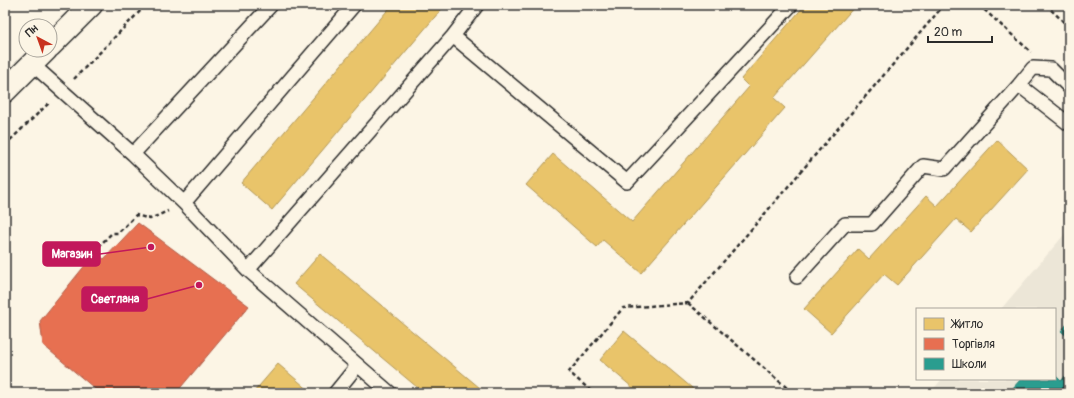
<svg xmlns="http://www.w3.org/2000/svg" width="1074" height="398" viewBox="0 0 1074 398" font-family="Pangolin,sans-serif">
<style>
.built{fill:#ece6d7}
.homes{fill:#e9c46a;stroke:#b09657}
.shops{fill:#e76f51;stroke:#af5b46}
.schools{fill:#2a9d8f;stroke:#2a7b71}
.lines{fill:none;stroke-linecap:round;stroke-linejoin:round}
.service-casing{stroke:#2b2b2b;stroke-width:16}
.minor-casing{stroke:#2b2b2b;stroke-width:25}
.path{stroke:#2b2b2b;stroke-width:2.5;stroke-dasharray:4 3;stroke-linecap:butt}
.service{stroke:#fcf5e5;stroke-width:13}
.minor{stroke:#fcf5e5;stroke-width:22}
.leader{fill:none;stroke:#c2185b;stroke-width:1.5}
.callout-dot{fill:#c2185b;stroke:#fcf5e5;stroke-width:1.5}
.callout{fill:#c2185b;stroke:#c2185b;stroke-width:1.5}
.callout-label{font-size:12px;text-anchor:middle;font-weight:bold;fill:#fff}
</style>
<rect width="100%" height="100%" fill="#fcf5e5"/>
<filter id="ink" filterUnits="userSpaceOnUse"><feTurbulence type="fractalNoise" baseFrequency=".025" numOctaves="2"/><feDisplacementMap in="SourceGraphic" scale="8" xChannelSelector="R" yChannelSelector="G"/><feConvolveMatrix kernelMatrix="1 2 1 2 8 2 1 2 1" color-interpolation-filters="sRGB"/></filter>
<g filter="url(#ink)">
<!-- built -->
<path class="built" d="M1069,229V393H930L942,379H1055V309H1001Z"/>
<!-- homes -->
<path class="homes" d="M392,5H445L272,210L241,183Z
M805,5H856L774,98L785,108L641,273L603,240L597,247L526,185L553,154L632,222L749,87L741,79Z
M997,140L1028,169L971,232L956,219L897,285L884,274L831,333L804,309L858,249L869,259L926,196L937,206Z
M320,254L486,393H424L294,284Z
M624,331L698,393H639L600,360Z
M278,364L311,392V393H253Z"/>
<!-- shops -->
<path class="shops" d="M138,223L249,306L176,393H100L43,345L40,321L95,253L104,259Z"/>
<!-- schools -->
<path class="schools" d="M1069,322V338L1061,331Z
M1069,372V393H1017L1012,389L1021,379H1055V375L1061,381Z"/>
<g class="lines">
<defs>
<path id="service" d="M453,36L627,182L791,5
M32,64L133,154L184,203L248,270
M1019,85L1033,68L1051,69L1069,87
M133,154L271,5
M184,203L354,5
M797,277L845,224H872L923,166L944,169L1019,85L1069,124
M335,393L357,366
M390,393L248,270L453,36L477,5"/>
<path id="minor" d="M50,46L91,5
M5,91L46,50"/>
</defs>
<!-- service casing -->
<use href="#service" class="service-casing"/>
<!-- minor casing -->
<use href="#minor" class="minor-casing"/>
<!-- path -->
<path class="path" d="M979,5L1031,52
M1046,5L1069,27
M74,79L146,5
M5,145L50,102
M84,244L99,246L112,233H118L136,215L150,219L168,211
M688,303L793,393
M591,391L569,372L623,308L688,303L944,5"/>
<!-- service -->
<use href="#service" class="service"/>
<!-- minor -->
<use href="#minor" class="minor"/>
</g>
</g>
<!-- callouts -->
<path class="leader" d="M151 247L100 254M199 285L147 299"/>
<g class="callout-dot">
<circle cx="151" cy="247" r="4"/>
<circle cx="199" cy="285" r="4"/>
</g>
<g class="callout">
<rect x="43" y="242" width="57" height="24" rx="4"/>
<rect x="82" y="287" width="65" height="24" rx="4"/>
</g>
<g class="callout-label">
<text x="72" y="258">Магазин</text>
<text x="115" y="303">Светлана</text>
</g>
<!-- margin -->
<rect width="1074" height="398" fill="none" stroke="#fcf5e5" stroke-width="20"/>
<rect x="10" y="10" width="1054" height="378" fill="none" stroke="#2b2b2b" stroke-width="1.5" filter="url(#ink)"/>
<!-- legend -->
<rect x="916" y="308" width="140" height="72" fill="#fcf5e5" stroke="#a8a49b"/>
<rect x="924" y="318" width="20" height="12" fill="#e9c46a" stroke="#a8a49b"/>
<text x="952" y="328" font-size="12" fill="#2b2b2b">Житло</text>
<rect x="924" y="338" width="20" height="12" fill="#e76f51" stroke="#a8a49b"/>
<text x="952" y="348" font-size="12" fill="#2b2b2b">Торгівля</text>
<rect x="924" y="358" width="20" height="12" fill="#2a9d8f" stroke="#a8a49b"/>
<text x="952" y="368" font-size="12" fill="#2b2b2b">Школи</text>
<!-- north arrow -->
<g transform="translate(38 38) rotate(319)"><circle r="19" fill="#fcf5e5" stroke="#a8a49b"/>
<path d="M0-3L7 15L0 10L-7 15Z" fill="#c8321e"/>
<text y="-6" font-size="11" font-weight="bold" text-anchor="middle" fill="#2b2b2b">Пн</text>
</g>
<!-- scale -->
<path d="M928 36v6h64v-6" fill="none" stroke="#2b2b2b" stroke-width="2"/>
<text x="934" y="36" font-size="12" fill="#2b2b2b" stroke="#fcf5e5" stroke-width="3" paint-order="stroke">20 m</text>
</svg>
